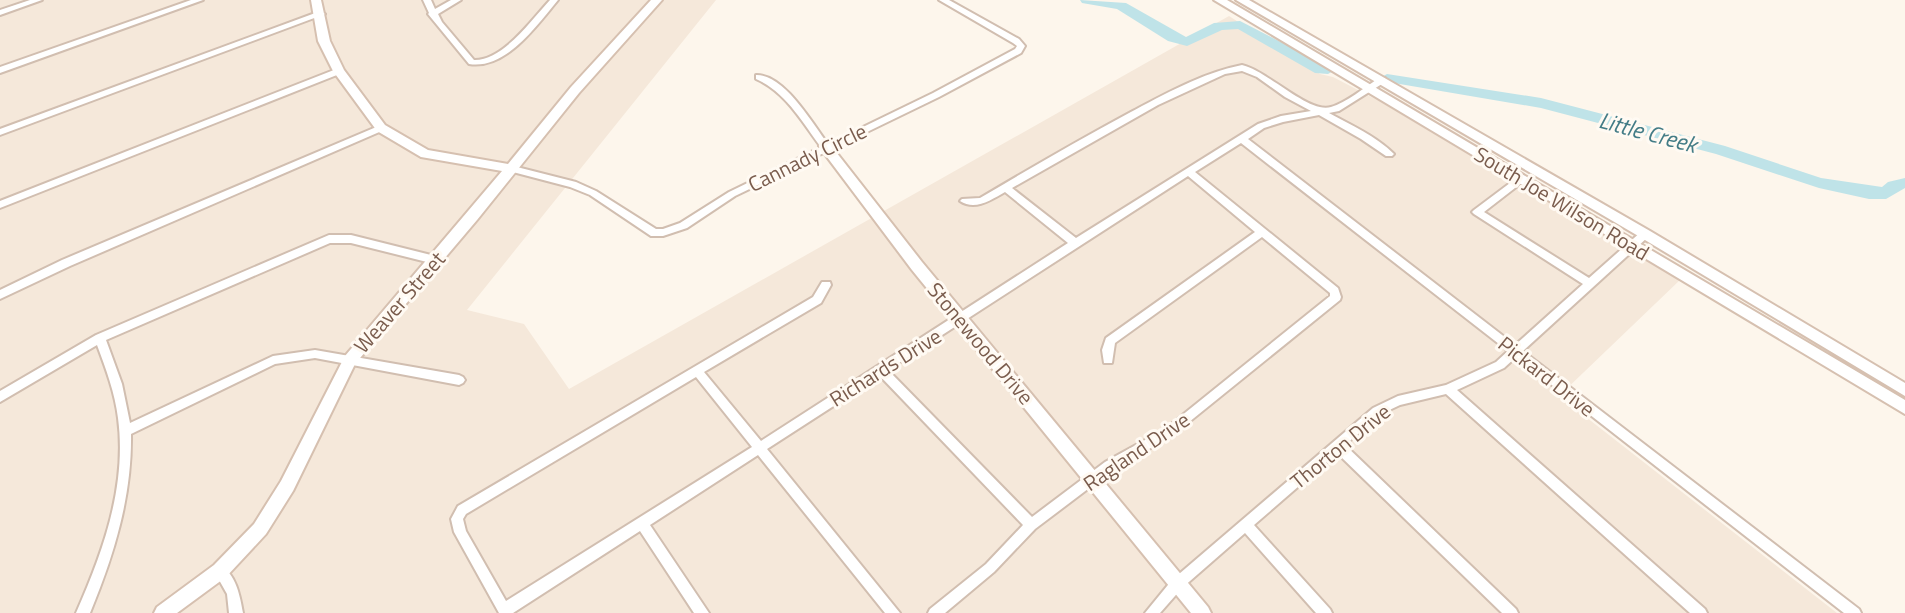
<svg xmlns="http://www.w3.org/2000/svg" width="1905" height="613" viewBox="0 0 1905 613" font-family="'Titillium Web',sans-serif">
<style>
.residential{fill:#f5e8da}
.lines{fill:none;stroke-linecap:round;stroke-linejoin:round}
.river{fill:#bfe3e8;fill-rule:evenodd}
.street-casing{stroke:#d1beb0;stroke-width:4}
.secondary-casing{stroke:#d6c0b0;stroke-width:4}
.street{fill:#fff;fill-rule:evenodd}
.secondary{fill:#fff;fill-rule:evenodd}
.labels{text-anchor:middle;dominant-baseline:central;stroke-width:6;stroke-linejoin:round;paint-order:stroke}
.street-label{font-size:21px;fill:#7a5c4d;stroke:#fffaf3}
.water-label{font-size:23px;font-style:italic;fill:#437c86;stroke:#fffaf3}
</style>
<rect width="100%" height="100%" fill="#fdf6ec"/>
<!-- residential -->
<path class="residential" d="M0,0H716L467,310L524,324L569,389L1229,16L1320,74L1333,77L1379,101L1680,280L1559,396L1837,613H0Z"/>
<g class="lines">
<!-- river -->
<path class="river" d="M1080,0L1126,3L1186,37L1214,23L1240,21L1335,70L1328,74L1315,73L1238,29L1222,30L1187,46L1168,41L1117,9L1082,3Z
M1387,74L1541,98L1725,146L1821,178L1882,187L1888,182L1905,178V188L1886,199H1869L1819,188L1716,154L1541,108L1382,81L1380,78Z"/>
<defs>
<path id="street" d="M30,0H42L0,15V10Z
M191,0H203L0,73V67Z
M423,0H431L435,9L451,0H461L438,14L442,22L474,60C503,61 532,19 550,0H558C537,25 506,70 469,64L428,14L429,13Z
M939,0H949L1019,39L1025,46L1021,53L939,97L735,196L687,228L663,236H651L590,195L570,187L509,171L504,168L509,165L576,182L596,191L656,229H663L680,223L729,192L821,147C802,122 786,92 756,79V75C784,74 812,123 828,144L933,93L1015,49L1017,46L1013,43Z
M318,12H321L325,14L0,135V129Z
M1242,65C1268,71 1309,114 1331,107C1346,103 1365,87 1379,78H1385V82L1339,111L1329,113C1351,125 1376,136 1394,154L1392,156H1386L1361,139L1319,115L1283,122L1264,128L1248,139L1515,345L1583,284L1474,214L1472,212L1474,210L1518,177H1524L1526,179L1524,181L1484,212L1589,278L1642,231H1648L1650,234L1648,237L1523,351L1859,609L1861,613H1844L1516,357L1504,368L1457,390L1705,609L1707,613H1690L1446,394L1400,405L1381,414L1345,445L1516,609L1518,613H1502L1337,453L1254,525L1330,609L1332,613H1316L1245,533L1182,588L1160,613H1145L1172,580L1373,408L1398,396L1446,385L1496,362L1508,351L1241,143L1195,172L1338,288L1341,297L1340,300L1173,435L1113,470L1035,529L994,572L945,613H928L930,609L986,564L1023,525L880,376L767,449L900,613H885L758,455L650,525L709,613H694L640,531L513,613H499L454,532L451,519L458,506L813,297L822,282H830L831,285L821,303L704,372L761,441L1068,243L1005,192C991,200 975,211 960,201L962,199L980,198C1029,169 1079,140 1129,113C1165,94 1202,73 1242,65ZM1242,71L1257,77L1285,97L1311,111L1281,116L1258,124L1076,238L1012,188L1158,105L1225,74ZM1188,176L1255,232L1106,338L1102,350L1104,363H1112L1115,343L1262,237L1330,293V296L1165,429L1105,462L1032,517L888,370ZM696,377L752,447L506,601L466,531L463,519L466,514Z
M339,68L342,69V73L0,208V201Z
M381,125L386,128L384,130L70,266L0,299V290L62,260Z
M329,235H351L435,256L440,260L435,264L351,243H330L106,340L122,384L130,423L273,356L315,350L459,375L463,377L465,380L463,383L459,385L315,358L275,364L131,434C132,497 114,555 90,613H76C103,552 127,486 118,418C115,393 106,369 97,345L0,402V391L96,335Z
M220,565C236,574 240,596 243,613H229L227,594L214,571L216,567Z"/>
<path id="secondary" d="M311,0H321L330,41L344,70L385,125L428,150L508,164L571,87L651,0H662L579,93L477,220L355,364L293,491L266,534L226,577L177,613H154L157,607L214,565L254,524L281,481L345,356L502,171L421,157L377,131L333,71L318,41Z
M1214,0H1227L1905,400V414Z
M1236,0H1249L1650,231L1905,383V396L1640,237Z
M825,142L829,143L922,262L1208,607L1211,613H1191L912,270L821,149L819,146Z"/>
</defs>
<!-- street casing -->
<use href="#street" class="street-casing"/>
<!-- secondary casing -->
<use href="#secondary" class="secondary-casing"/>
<!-- street -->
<use href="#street" class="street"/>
<!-- secondary -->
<use href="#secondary" class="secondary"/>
</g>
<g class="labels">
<!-- street labels -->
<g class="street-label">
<text transform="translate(807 157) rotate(-26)">Cannady Circle</text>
<text transform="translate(1562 203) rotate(31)">South Joe Wilson Road</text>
<text transform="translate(399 302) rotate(-49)">Weaver Street</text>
<text transform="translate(981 343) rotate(50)">Stonewood Drive</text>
<text transform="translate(885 367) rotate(-32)">Richards Drive</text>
<text transform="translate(1547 376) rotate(38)">Pickard Drive</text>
<text transform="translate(1340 446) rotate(-39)">Thorton Drive</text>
<text transform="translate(1136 451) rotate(-34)">Ragland Drive</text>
</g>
<!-- water labels -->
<g class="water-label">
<text transform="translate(1648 132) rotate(15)">Little Creek</text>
</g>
</g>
</svg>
